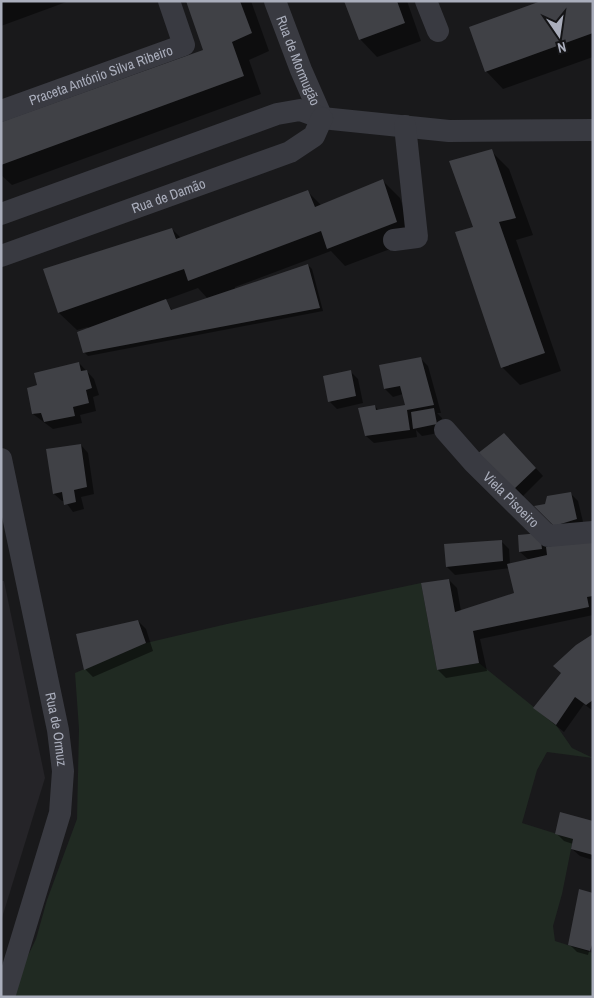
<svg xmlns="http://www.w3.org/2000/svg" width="594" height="998" viewBox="0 0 594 998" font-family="'Archivo Narrow',sans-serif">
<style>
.built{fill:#252428}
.green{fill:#202a22}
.shadow{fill:#0007;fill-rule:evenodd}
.building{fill:#404146}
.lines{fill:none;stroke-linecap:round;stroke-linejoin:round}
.street{stroke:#393a41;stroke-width:22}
.labels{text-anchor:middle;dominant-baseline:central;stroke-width:4;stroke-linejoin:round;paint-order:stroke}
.street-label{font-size:14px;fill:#aaaebc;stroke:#141416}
</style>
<rect width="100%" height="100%" fill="#19191b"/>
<!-- built -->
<path class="built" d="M1,581H4L45,778L1,921Z"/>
<!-- green -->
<path class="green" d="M421,583L437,670L479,663L556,725L572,748L593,758L547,752L537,770L522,823L573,839L562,894L553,926L555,941L593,953V997H13L22,968L36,939L47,900L77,819L79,729L75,673L146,643L227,624Z"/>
<!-- shadow -->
<path class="shadow" d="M1,1H69L1,26Z
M187,1H251L269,51L249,60L261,94L12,185L1,175V124L205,51Z
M345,1H407L421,41L377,57L360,39Z
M593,1V57L503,89L486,71Z
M491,151L509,169L533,235L516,240L561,371L520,385L502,367L475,228Z
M382,180L400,198L414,240L345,266L331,251L235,287V289L308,265L312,269L323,311L88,356L84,352L88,327L77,330L59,313L45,270L172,229L181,238L307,191L321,205ZM198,288L208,299L172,310L165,300Z
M421,359L428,366L441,413H437L442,418L444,432L422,436L416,430L417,437L374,443L366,436L375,406L379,411L407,406L403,394L393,397L385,389L381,366Z
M79,363L94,379L99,395L93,397L96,411L80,415L82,423L53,429L33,414L39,386Z
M351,372L358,379L363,403L337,409L330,402Z
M512,442L543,476L522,497L479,455Z
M81,445L88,453L94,494L81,497L84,509L73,512L65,501H62L54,494Z
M570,493L578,501L584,526L562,534L546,505Z
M520,536L593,540V615L480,639L487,671L446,678L438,670L422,584L449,580L457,588L461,611L515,594L510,568L455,575L447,567L445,546L501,541L509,549L510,564L529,560L520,552Z
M138,621L146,629L153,651L93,677L86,670L78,635Z
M593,636V711L584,704L564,732L534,708Z
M593,822V860L580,856L572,849L573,844L564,841L556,833Z
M593,937L588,955L577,952L569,944Z"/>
<!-- building -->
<path class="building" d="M186,1H240L252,33L232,42L244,76L1,165V122L203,50Z
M344,1H397L405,23L359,40Z
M541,1H593V33L485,72L469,27Z
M492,149L516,218L499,222L545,353L501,368L455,232L473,227L449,161Z
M383,179L397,222L327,249L321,231L188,281L184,269L58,313L43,269L172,228L176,239L308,190L315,207Z
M308,264L320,308L83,353L77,332L166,299L171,310Z
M421,357L434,405L407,410L410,430L365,436L358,408L375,405L376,410L405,405L400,386L384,389L379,365Z
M79,362L81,371L87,370L92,388L86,390L89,403L73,407L75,416L44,422L41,413L32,414L27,388L37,385L34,373Z
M351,370L356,396L328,402L323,376Z
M434,408L437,424L413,429L411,412Z
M504,433L536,468L513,490L477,454Z
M81,444L87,487L74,490L76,502L64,505L62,492L53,494L46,449Z
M571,492L577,519L554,526L534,506L545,504L547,496Z
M540,533L542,549L519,552L518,535Z
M593,539V596L587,597L589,607L473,631L479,663L437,670L421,583L449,579L455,612L514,593L507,564L547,555L546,547Z
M502,540L503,561L446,567L444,544Z
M138,620L146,643L84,670L76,634Z
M593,634V700L586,705L575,697L556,725L533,708L561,673L553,666L576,645Z
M560,812L593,821V855L571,849L573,839L555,834Z
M579,889L593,893V942L590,951L568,945Z"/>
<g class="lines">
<!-- street -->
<g class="street">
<path id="s1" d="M275,1L301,70L322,118"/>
<path d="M426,1L438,31"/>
<path id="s2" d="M1,111L184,45L169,1"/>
<path d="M1,214L277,114L300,110L322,118L449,131L593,130"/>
<path d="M394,240L417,237L405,126"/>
<path id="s3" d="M1,256L290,152L314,136L322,118"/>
<path id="s4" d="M445,430L474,463L548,536L593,532"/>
<path id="s5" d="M1,459L58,730L63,771L60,813L4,997"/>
</g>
</g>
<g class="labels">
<!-- street labels -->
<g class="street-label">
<text stroke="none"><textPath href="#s1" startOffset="64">Rua de Mormugão</textPath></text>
<text stroke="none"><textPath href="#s2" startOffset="106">Praceta António Silva Ribeiro</textPath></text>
<text stroke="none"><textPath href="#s3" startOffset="178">Rua de Damão</textPath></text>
<text stroke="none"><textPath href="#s4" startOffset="96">Viela Pisoeiro</textPath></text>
<text stroke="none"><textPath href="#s5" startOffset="276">Rua de Ormuz</textPath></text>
</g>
</g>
<!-- border -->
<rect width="594" height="998" fill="none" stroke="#aaaebc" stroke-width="5"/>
<!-- north arrow -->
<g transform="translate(559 35) rotate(167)" stroke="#141416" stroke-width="4" paint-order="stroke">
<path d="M0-4L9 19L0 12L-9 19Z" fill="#aaaebc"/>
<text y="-8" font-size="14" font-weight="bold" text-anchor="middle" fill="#aaaebc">N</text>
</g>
</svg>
